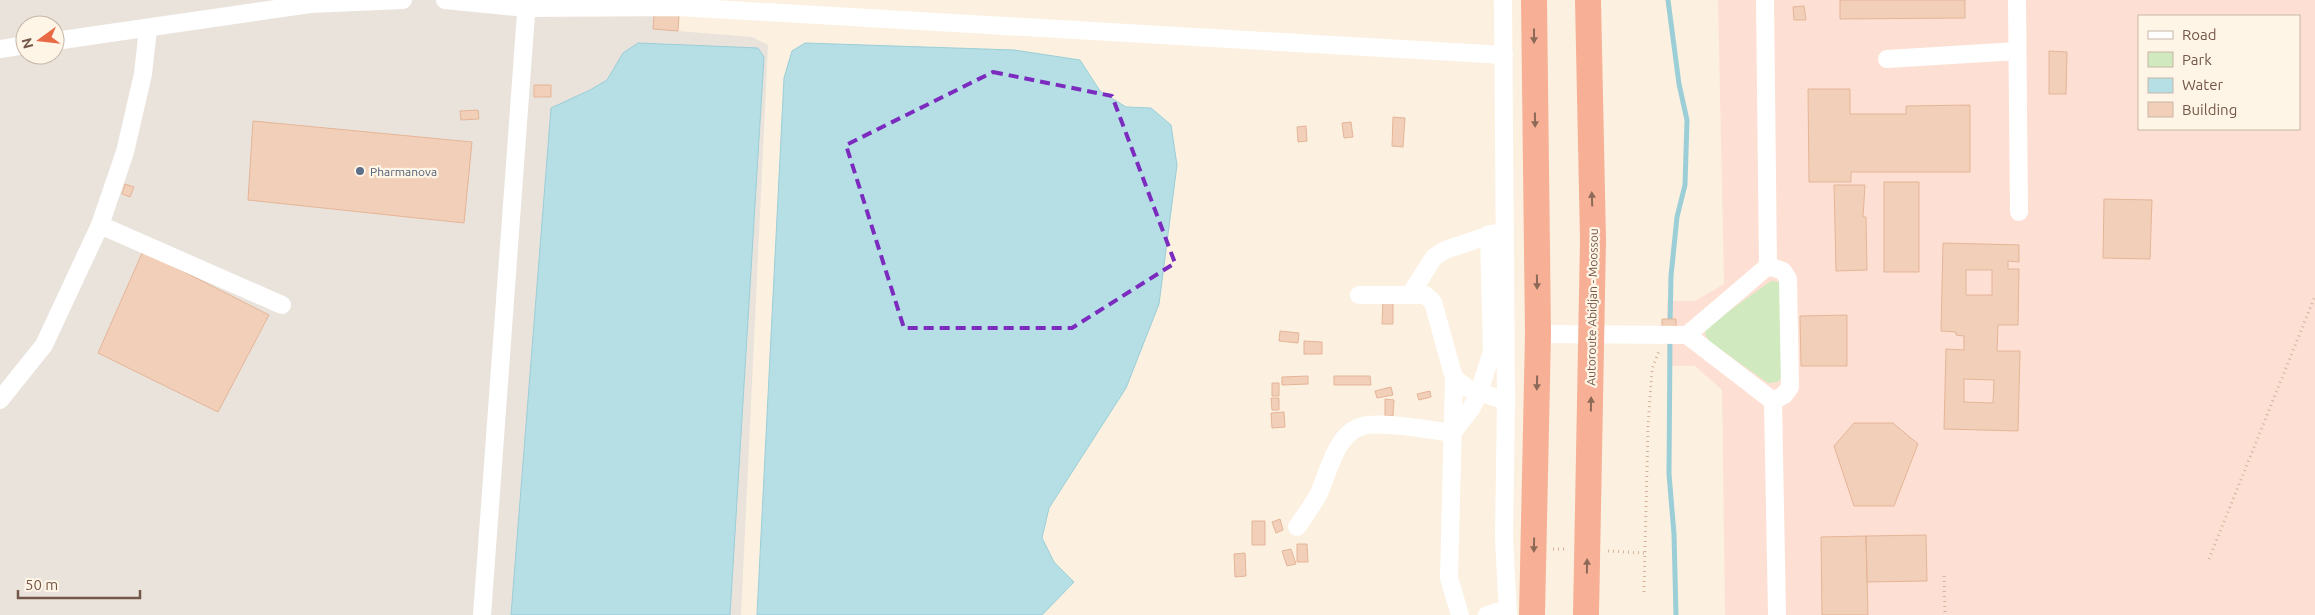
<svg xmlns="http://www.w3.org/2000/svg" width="2315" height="615" viewBox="0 0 2315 615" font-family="Ubuntu,sans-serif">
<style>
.commercial{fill:#fde0d3;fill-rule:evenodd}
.industrial{fill:#eae3dc;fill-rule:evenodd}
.green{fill:#d0e9bf}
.water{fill:#b5dee5;stroke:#9bced7}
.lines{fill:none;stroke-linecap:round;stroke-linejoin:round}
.stream{stroke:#9bced7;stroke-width:5}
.building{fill:#f2cfb8;stroke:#e4b598;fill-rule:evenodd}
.path{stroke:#d6b29b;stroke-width:3;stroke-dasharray:1 4;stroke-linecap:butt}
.minor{stroke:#fff;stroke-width:18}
.highway{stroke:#f7b096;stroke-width:26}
.oneway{fill:#8d6958}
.marked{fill:none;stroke:#7b2cbf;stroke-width:4;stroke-dasharray:10 6;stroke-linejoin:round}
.service-dot{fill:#5c6f8a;stroke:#fff5e6;stroke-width:2}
.labels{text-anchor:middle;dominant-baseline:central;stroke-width:4.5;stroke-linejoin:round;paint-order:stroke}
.service-label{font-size:12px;fill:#4e5e75;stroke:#fff5e6;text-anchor:start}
.street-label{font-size:12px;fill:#735748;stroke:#fff5e6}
</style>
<rect width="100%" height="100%" fill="#fcf1e0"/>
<!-- commercial -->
<path class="commercial" d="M1718,0H2315V615H1725L1722,390L1695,366H1667V301H1695L1724,284ZM2139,16H2299V129H2139Z"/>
<!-- industrial -->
<path class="industrial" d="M0,0H680L678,31L752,37L768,45L741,615H0ZM25,25H55V55H25Z"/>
<!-- green -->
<path class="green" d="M1771,281L1779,282L1783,287V375L1778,382L1768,383L1710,342L1705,334L1706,329L1711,324Z"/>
<!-- water -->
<path class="water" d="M638,43L758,48L764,57L730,615H511L551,108L590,90L607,80L623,53Z
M805,43L1014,50L1080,60L1100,91L1126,107L1151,108L1171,125L1177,165L1159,304L1126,388L1049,508L1042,538L1054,562L1074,582L1042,615H757L784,78L792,51Z"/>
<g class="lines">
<!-- stream -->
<path class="stream" d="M1668,0L1679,84L1687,120L1685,185L1677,217L1671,276L1670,325
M1670,338L1669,474L1674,534L1676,615"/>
</g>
<!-- building -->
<path class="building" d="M655,0H680L678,31L653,29Z
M1840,0H1965V18L1840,19Z
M1804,6L1806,20H1794L1793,7Z
M2049,51L2067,52L2066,94H2049Z
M534,85H551V97H534Z
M1808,89H1850V114H1906V106L1970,105V172H1851V182H1809Z
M478,110L479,119L461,120L460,111Z
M1393,117L1405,118L1403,147L1392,146Z
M253,121L472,142L464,223L248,200Z
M1351,122L1353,137L1344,138L1342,123Z
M1306,126L1307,141L1298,142L1297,127Z
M1884,182H1919V272H1884Z
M125,184L134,187L130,197L122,194Z
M1834,185H1865L1863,217H1866L1867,270L1836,271Z
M2104,199L2152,200L2150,259L2103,258Z
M1943,243L2019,245V262L2008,261V269H2019L2018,325H1998L1997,351H2020L2018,431L1944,429L1946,349L1964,350V336L1956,335V332L1941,331ZM1966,270H1992V295H1966ZM1964,379L1994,380L1993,403L1964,402Z
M143,251L269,315L218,412L98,353Z
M1383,300L1393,301V324H1382Z
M1847,315V366H1801L1800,316Z
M1662,319H1676V332H1662Z
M1280,331L1299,333L1298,343L1279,341Z
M1304,341L1322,342V354H1304Z
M1308,376V384L1282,385V377Z
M1334,376H1370L1371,385H1334Z
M1272,383H1279V396H1272Z
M1391,387L1393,395L1377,398L1375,391Z
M1430,391L1431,397L1419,400L1417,394Z
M1271,398H1279V410H1272Z
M1385,399L1394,400L1393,416H1385Z
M1284,412L1285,427L1272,428L1271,413Z
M1854,423H1893L1918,444L1894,506H1854L1834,446Z
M1280,519L1283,530L1276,533L1272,522Z
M1252,521H1265V545H1252Z
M1926,535L1927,581L1867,582L1866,536Z
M1866,536L1868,615H1822L1821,537Z
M1297,544H1307L1308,562H1297Z
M1291,549L1296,564L1287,566L1282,551Z
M1245,553L1246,576L1235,577L1234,554Z"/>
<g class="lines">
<!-- path -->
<path class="path" d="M1553,549H1566
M1608,551L1644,553
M2209,559L2315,296
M1944,576L1945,615
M1644,592L1648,426L1652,369L1659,351"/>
<!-- minor -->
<path class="minor" d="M445,0L527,8L679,7L1504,55
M1503,0L1506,401L1504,538L1508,615
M1765,0L1768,266
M2017,0L2019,212
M55,41L310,4L403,0
M0,49L25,45
M1887,59L2017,51
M100,225L282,305
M1489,234L1492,351
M1768,266L1783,271L1788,279L1790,387L1784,395L1773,401
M1359,295H1425L1433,302L1454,378L1449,578L1460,615
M1410,295L1434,257L1445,250L1505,230
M1538,334L1687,335L1773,401L1777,615
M1687,335L1768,266
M1454,378L1467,388L1506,401
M0,400L44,345L100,225L125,152L143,74L148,29
M1297,527C1304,517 1312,506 1318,495C1329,473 1335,433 1363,426C1380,421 1432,430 1452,433L1471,409L1479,393L1492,351L1505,332
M482,615L527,0
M1487,615L1507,609"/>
<!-- highway -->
<path class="highway" d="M1532,615L1538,334L1534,0
M1586,615L1593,240L1588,0"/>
</g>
<!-- one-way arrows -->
<defs><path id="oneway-solid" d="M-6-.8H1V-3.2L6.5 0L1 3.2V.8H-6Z" transform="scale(1.25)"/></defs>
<g class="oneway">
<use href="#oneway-solid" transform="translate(1534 36) rotate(90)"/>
<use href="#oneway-solid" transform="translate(1535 120) rotate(89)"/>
<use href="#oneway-solid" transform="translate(1592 199) rotate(-92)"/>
<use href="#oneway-solid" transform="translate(1537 282) rotate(89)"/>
<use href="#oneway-solid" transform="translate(1537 383) rotate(91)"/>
<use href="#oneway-solid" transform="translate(1591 404) rotate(-89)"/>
<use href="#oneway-solid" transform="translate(1534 545) rotate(91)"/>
<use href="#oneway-solid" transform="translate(1587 566) rotate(-89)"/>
</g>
<!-- marked area -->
<path class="marked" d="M993,72L1112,96L1175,263L1072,328H904L846,145Z"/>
<!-- markers -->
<circle class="service-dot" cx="360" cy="171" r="5"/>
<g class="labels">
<!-- service labels -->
<g class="service-label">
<text x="370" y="171">Pharmanova</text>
</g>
<!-- street labels -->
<g class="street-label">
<text transform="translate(1592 307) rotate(-89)">Autoroute Abidjan - Moossou</text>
</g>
</g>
<!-- legend -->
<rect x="2138" y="15" width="162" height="115" fill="#fff5e6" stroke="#c7b6a7"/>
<rect x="2148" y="31" width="25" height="8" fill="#ffffff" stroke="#c7b6a7"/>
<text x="2182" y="40" font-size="15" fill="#735748">Road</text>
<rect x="2148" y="52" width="25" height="15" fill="#d0e9bf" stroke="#c7b6a7"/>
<text x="2182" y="65" font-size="15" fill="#735748">Park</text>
<rect x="2148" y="78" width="25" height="15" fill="#b5dee5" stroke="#c7b6a7"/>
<text x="2182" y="90" font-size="15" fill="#735748">Water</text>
<rect x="2148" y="102" width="25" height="15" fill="#f2cfb8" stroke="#c7b6a7"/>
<text x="2182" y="115" font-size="15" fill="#735748">Building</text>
<!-- north arrow -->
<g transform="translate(40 40) rotate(255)"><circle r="24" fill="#fff5e6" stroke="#c7b6a7"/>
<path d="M0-4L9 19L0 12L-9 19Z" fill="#e86944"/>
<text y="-8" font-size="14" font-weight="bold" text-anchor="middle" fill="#735748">N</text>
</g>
<!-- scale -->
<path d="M18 590v8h122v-8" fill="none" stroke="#735748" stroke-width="2.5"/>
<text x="25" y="590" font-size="15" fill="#735748" stroke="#fff5e6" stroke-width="4" paint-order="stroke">50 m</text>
</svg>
